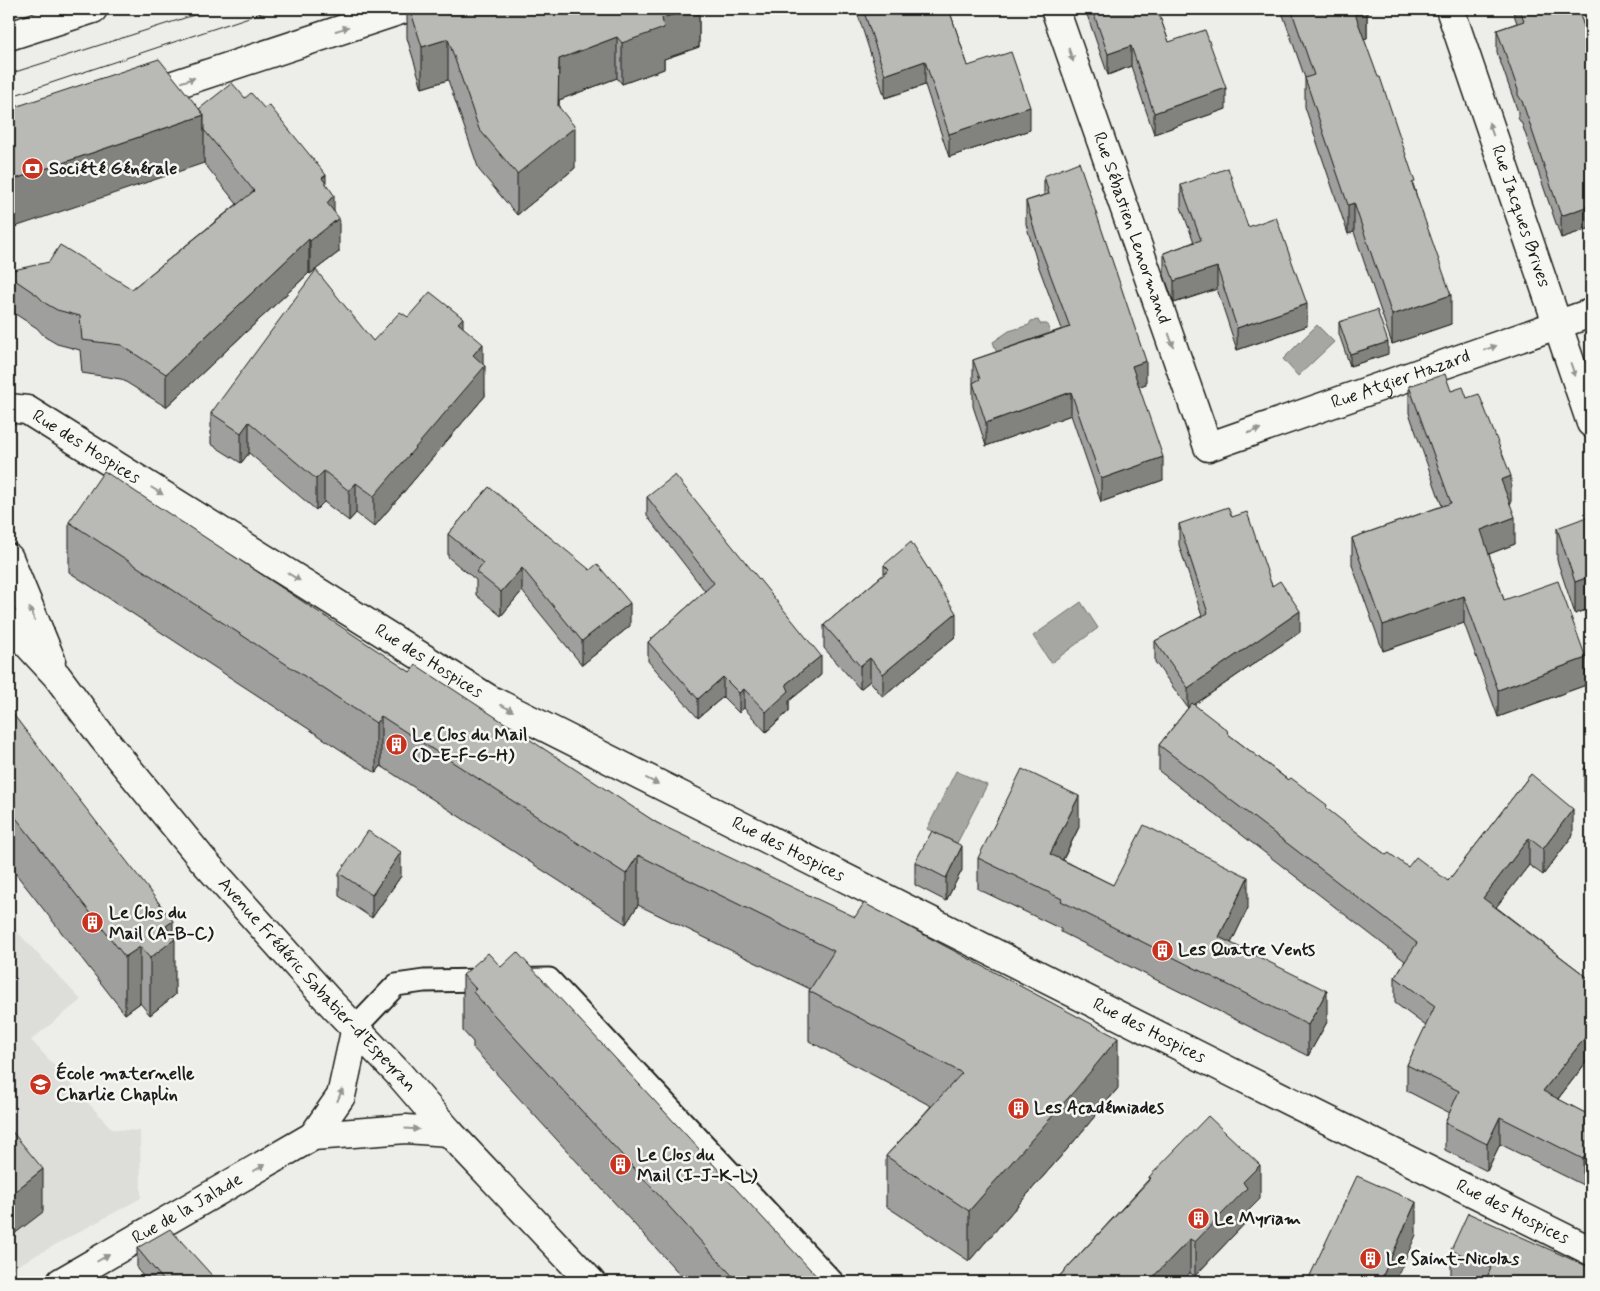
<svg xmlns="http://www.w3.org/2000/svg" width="1600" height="1291" viewBox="0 0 1600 1291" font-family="Mynerve,sans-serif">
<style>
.built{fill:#ddddda}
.water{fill:#a6a6a3;stroke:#6f6f6d}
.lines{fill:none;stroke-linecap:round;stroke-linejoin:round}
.lane-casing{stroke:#1c1c1c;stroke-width:25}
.street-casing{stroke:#1c1c1c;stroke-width:31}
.primary-casing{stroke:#1c1c1c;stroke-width:31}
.lane{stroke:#f6f6f2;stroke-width:21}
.street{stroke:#f6f6f2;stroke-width:28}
.primary{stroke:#f6f6f2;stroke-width:28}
.tram{stroke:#1c1c1c;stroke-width:1}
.wall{fill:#9f9f9d;stroke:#1c1c1c}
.shaded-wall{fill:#82827f;stroke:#1c1c1c}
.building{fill:#b9b9b6;stroke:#1c1c1c}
.oneway{fill:#949492}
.labels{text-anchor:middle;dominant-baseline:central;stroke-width:5;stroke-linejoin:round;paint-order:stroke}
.poi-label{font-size:18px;font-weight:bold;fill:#1c1c1c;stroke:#f6f6f2;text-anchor:start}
.street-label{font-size:18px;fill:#1c1c1c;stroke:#f6f6f2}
</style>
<rect width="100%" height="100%" fill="#edede9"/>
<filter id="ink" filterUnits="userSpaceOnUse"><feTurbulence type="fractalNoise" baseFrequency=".02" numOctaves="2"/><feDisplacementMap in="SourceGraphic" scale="10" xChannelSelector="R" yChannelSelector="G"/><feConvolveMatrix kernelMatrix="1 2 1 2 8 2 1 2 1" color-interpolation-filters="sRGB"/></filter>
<g filter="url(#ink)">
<!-- built -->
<path class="built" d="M9,923L81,1000L31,1040L112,1129L140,1131L141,1198L9,1270Z"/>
<!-- water -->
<path class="water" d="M1038,320L1040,324H1047L1053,340L999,359L993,342L1009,331L1029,325L1031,321Z
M1317,325L1334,342L1298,376L1283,359Z
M1081,602L1098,628L1051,663L1033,636Z
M956,771L987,785L957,843L927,829Z"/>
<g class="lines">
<defs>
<path id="lane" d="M356,1027L396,985L424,981L549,979L833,1282"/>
<g id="street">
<path id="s1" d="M1055,9L1208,447L1591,313"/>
<path id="s2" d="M1450,9L1591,423"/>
<path d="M9,36L93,9"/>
<path d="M143,95L404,9"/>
<path id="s3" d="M9,408L27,410L489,699L1237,1075L1591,1251"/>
<path d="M313,1136L341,1096L356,1027"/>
<path id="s4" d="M61,1282L313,1136L406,1129L449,1132"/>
</g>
<g id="primary">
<path d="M9,558L51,660"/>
<path id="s5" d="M9,624L57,676L103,738L202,859L329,1001L400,1075L449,1132L591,1282"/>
</g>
</defs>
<!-- lane casing -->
<use href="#lane" class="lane-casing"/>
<!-- street casing -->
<use href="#street" class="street-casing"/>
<!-- primary casing -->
<use href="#primary" class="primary-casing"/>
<!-- lane -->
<use href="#lane" class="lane"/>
<!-- street -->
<use href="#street" class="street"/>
<!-- primary -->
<use href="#primary" class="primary"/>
<!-- tram -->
<path class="tram" d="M9,74L213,9
M9,97L273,9"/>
</g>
<!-- wall -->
<path class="wall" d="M407,9H699V47L664,59V69L622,84L617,78L559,100V107L575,168L517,215L479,170L448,80L422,88L407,38Z
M856,9H949L968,66L1030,130L949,157L925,85L885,98Z
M1085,9H1157L1169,42L1226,109L1154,134L1131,66L1108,75Z
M1281,9H1367V38L1364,39L1415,190L1451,324L1392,344L1354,232L1348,234L1305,107V78Z
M1512,9H1589L1579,12L1591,47V228L1561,238L1522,124L1518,118V112L1497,52V30L1517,23Z
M245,98L326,184L334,212L339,252L310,274L309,273L166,407L121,379L82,373L80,350L57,344L45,337L37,328L9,310V271L132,289L237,204L204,163L199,109Z
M1044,176L1146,384L1139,386L1163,480L1101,502L1071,415L986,446L973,406V360L1062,329L1038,265L1026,224V201L1044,195Z
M1181,185L1248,227L1307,326L1237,350L1217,289L1174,303L1164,275V253L1194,242L1181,207Z
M408,317L463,327L483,364L485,396L374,527L356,513L349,521L324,502L316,510L249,453L241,463L211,444V413L373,341Z
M1339,322L1388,354L1350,366L1339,334Z
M1409,386L1451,391L1467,398L1511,503L1510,504L1515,544L1489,554L1504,600L1586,685L1498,717L1464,623L1383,651L1352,565V538L1442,506L1409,413Z
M489,487L630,626L582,665L522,591L501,616L476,595V580L448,557V534Z
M647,497L821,675L789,701V711L766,732L744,708L739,713L723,697L698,718L648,661V642L705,591L647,516Z
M1232,517L1300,632L1194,705L1228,734L1386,855L1408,867L1448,881L1531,774L1573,835L1543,875L1529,865L1496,907L1591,980V1056L1558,1099L1591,1116V1169L1583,1185L1500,1144L1487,1171L1445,1150V1123L1450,1113L1407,1091V1065L1426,1026L1395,1003V977L1405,961L1159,771V745L1188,708L1155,662V641L1202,616L1179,545V524Z
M69,522L410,672L657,823L1118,1088L1076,1139L969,1261L886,1206V1156L931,1106L809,1041V991L810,989L638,905L626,924L381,766L376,773L69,572Z
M1557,528L1591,529V608L1575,614L1557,560Z
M884,565L956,636L883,697L870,681L860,689L824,648V625L884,574Z
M9,709L173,937L175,995L150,1015L140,1003L125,1014L9,865Z
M1591,760V798L1584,792V769Z
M1079,827L1063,860L1113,885L1248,908L1231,943L1327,1022L1308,1056L1061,932V929L978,889V858Z
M915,862L962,870L946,901L915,885Z
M339,873L401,876L372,918L339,896Z
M501,967L822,1282H687L473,1048V1042L463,1031V975Z
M1149,1177L1260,1199L1247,1212V1221L1195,1276L1190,1273L1181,1282H1054L1149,1179Z
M137,1248L218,1282H148L137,1269Z
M1451,1250L1591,1282H1451Z"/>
<!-- shaded-wall -->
<path class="shaded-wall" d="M690,9H699V47L664,59V69L622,84V43L662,18Z
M1367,9V38L1355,42V14Z
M1572,9H1589L1572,15Z
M617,37V78L559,100V140L575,127V168L517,215V174L558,106L559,59Z
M448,39V80L422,88V47Z
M1131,46V66L1108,75V54Z
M925,61V85L885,98V75Z
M1226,88V109L1154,134V113Z
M1030,107V130L949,157V134Z
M204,115V163L9,229V181Z
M326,175V208L322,178Z
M334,195V222L339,218V252L310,274V241L327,203Z
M1354,203V232L1348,234V205Z
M1591,205V228L1561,238V216Z
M309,239V273L166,407V374Z
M1217,267V289L1174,303V281Z
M1451,295V324L1392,344V315Z
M1307,304V326L1237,350V328Z
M463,318V348L458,323Z
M1388,342V354L1350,366V354Z
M483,344V368L485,366V396L374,527V496L473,355Z
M1146,361V384L1132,389V366Z
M1071,392V415L986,446V423Z
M249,422V453L241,463V433Z
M1163,457V480L1101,502V479Z
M324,471V502L316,510V479Z
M1511,476V503L1501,507V480Z
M356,483V513L349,521V491Z
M1515,517V544L1481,557V530Z
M522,568V591L501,616V592Z
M1591,576V608L1575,614V582Z
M1464,596V623L1383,651V625Z
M630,603V626L582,665V641Z
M1300,611V632L1188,709V688Z
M956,613V636L883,697V674Z
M821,656V675L789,701V711L766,732V712L786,684Z
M870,658V681L860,689V666Z
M1586,658V685L1498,717V690Z
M723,677V697L698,718V699Z
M744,689V708L739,713V693Z
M381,716V766L376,773V723Z
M1079,796V827L1050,885V854Z
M1573,809V835L1543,875V849Z
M1529,838V865L1483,924V898Z
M962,846V870L946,901V878Z
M401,852V876L372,918V895Z
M638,855V905L626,924V874Z
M1248,877V908L1219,968V937Z
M173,921V940L175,939V995L150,1015V958L166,926Z
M140,947V1003L125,1014V957Z
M1327,991V1022L1308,1056V1025Z
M1591,1030V1056L1543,1118V1091Z
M1118,1038V1088L1076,1139L969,1261V1211Z
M1500,1117V1144L1487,1171V1144Z
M1591,1142V1169L1583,1185V1159Z
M1260,1165V1199L1247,1212V1221L1195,1276V1242L1243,1182Z
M43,1169V1212L9,1238V1196Z
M1416,1202V1235L1395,1282H1380Z
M1190,1239V1273L1181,1282H1148Z"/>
<!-- building -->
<path class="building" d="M410,9H690L662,18L664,28L622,43L617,37L559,59L558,106L575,127L517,174L479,129L448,39L422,47Z
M863,9H949L968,66L1011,52L1030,107L949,134L925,61L885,75Z
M1092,9H1157L1169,42L1205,30L1226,88L1154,113L1131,46L1108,54Z
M1291,9H1367L1355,14L1378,77H1380L1415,182L1412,183L1451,295L1392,315L1354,203L1348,205L1305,78L1314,75Z
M1520,9H1578L1591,47V205L1561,216L1522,101L1518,95V90L1497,30L1524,21Z
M159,59L204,115L9,181V109Z
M232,83L245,98L251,93L264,108L269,105L326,175L322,178L334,195L327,203L339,218L310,241L309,239L166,374L121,345L82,340L80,316L57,310L45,303L37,295L9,276V271L49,262L60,245L132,289L254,191L204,130V115L199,109Z
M1079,162L1146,361L1132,366L1163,457L1101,479L1071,392L986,423L973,383L980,379L973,360L1070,327L1038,242L1026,201L1049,194L1044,176Z
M1228,168L1248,227L1276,217L1307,304L1237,328L1217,267L1174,281L1164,253L1201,240L1181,185Z
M316,270L373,341L400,312L408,317L430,292L463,318L458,323L483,344L473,355L485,366L374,496L356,483L349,491L324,471L316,479L249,422L241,433L211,413Z
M1377,310L1388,342L1350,354L1339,322Z
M1445,374L1451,391L1463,387L1467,398L1479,394L1511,476L1501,480L1515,517L1481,530L1504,600L1558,581L1586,658L1498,690L1464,596L1383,625L1352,538L1451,503L1409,386Z
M104,471L410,672L416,665L657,823L855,917L864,903L1118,1038L1076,1089L969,1211L886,1156L962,1073L809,991L834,951L638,855L626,874L381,716L376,723L69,522Z
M675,475L821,656L786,684L789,691L766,712L744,689L739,693L723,677L698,699L648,642L714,583L647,497Z
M489,487L590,570L597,564L630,603L582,641L522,568L501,592L476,572L483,563L448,534Z
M1228,507L1232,517L1247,512L1272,586L1280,581L1300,611L1188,688L1155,641L1208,613L1179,524Z
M1587,517L1591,529V576L1575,582L1557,528Z
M911,542L956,613L883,674L870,658L860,666L824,625L889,570L884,565Z
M1192,703L1227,730L1228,734L1288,780L1291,778L1327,805L1326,808L1386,855L1389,853L1408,867L1416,857L1448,881L1531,774L1573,809L1543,849L1529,838L1483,898L1591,980V1030L1543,1091L1591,1116V1142L1583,1159L1500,1117L1487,1144L1445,1123L1459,1091L1407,1065L1435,1006L1395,977L1417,943L1159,745Z
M9,709L173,921L166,926L175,939L150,958L140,947L125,957L9,809Z
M1591,760V774L1584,769Z
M1022,769L1079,796L1050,854L1113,885L1144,825L1248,877L1219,937L1327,991L1308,1025L1061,901L1062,899L978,858Z
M368,831L401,852L372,895L339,873Z
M932,831L962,846L946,878L915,862Z
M517,952L822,1282H738L473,992L476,989L463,975L488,953L501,967Z
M1208,1116L1260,1165L1243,1182L1247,1188L1195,1242L1190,1239L1148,1282H1054L1151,1178L1149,1177Z
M9,1128L43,1169L9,1196Z
M1357,1176L1416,1202L1380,1282H1307Z
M1468,1213L1591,1268V1282H1485L1491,1268L1451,1250Z
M170,1229L218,1282H165L137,1248Z"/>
<!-- one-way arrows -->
<defs><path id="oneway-solid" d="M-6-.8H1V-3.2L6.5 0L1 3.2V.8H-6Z" transform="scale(1.25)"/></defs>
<g class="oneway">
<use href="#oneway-solid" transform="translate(342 29) rotate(-18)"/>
<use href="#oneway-solid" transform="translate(1071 55) rotate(71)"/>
<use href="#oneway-solid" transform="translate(188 80) rotate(-18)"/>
<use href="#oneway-solid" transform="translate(1491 129) rotate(-109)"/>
<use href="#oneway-solid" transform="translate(1171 340) rotate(71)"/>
<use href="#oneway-solid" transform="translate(1490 348) rotate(-19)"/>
<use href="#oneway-solid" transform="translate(1573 370) rotate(71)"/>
<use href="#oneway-solid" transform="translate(1254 431) rotate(-19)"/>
<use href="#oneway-solid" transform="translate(157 491) rotate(32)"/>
<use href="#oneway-solid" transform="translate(294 577) rotate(32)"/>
<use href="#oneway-solid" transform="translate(32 614) rotate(-112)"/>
<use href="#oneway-solid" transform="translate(507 708) rotate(27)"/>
<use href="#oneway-solid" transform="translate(652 781) rotate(27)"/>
<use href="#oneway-solid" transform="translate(340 1095) rotate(-67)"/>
<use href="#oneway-solid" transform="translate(412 1129) rotate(3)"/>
<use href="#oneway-solid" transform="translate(259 1168) rotate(-30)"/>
<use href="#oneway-solid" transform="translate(103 1258) rotate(-30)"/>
</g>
</g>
<!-- icons -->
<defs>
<symbol id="bank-disc" viewBox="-11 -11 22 22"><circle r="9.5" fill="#c8321e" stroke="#f6f6f2"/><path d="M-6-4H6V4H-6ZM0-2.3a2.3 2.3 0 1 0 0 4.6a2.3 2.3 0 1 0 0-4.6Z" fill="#fff"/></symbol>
<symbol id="building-disc" viewBox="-11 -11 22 22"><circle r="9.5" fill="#c8321e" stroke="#f6f6f2"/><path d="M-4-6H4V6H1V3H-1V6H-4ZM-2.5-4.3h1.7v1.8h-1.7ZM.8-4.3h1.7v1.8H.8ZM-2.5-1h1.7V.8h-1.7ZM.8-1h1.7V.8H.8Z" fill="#fff"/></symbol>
<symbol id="school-disc" viewBox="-11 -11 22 22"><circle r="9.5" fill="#c8321e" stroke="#f6f6f2"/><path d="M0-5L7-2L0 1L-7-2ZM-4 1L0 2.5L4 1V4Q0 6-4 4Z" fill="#fff"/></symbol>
</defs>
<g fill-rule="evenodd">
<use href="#bank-disc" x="20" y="156" width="25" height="25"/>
<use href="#building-disc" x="384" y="732" width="25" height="25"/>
<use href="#building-disc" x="80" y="910" width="25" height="25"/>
<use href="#building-disc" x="1150" y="938" width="25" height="25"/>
<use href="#school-disc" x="28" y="1072" width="25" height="25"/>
<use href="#building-disc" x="1006" y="1096" width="25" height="25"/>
<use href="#building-disc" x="608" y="1152" width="25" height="25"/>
<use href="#building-disc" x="1186" y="1206" width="25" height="25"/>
<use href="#building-disc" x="1358" y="1246" width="25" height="25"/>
</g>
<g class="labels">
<!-- poi labels -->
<g class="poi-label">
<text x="49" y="169">Société Générale</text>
<text x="412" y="735">Le Clos du Mail<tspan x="412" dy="21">(D-E-F-G-H)</tspan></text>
<text x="109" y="913">Le Clos du<tspan x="109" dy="21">Mail (A-B-C)</tspan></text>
<text x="1178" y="950">Les Quatre Vents</text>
<text x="56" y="1074">École maternelle<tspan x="56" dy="21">Charlie Chaplin</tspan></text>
<text x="1034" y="1108">Les Académiades</text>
<text x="637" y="1155">Le Clos du<tspan x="637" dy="21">Mail (I-J-K-L)</tspan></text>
<text x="1214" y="1219">Le Myriam</text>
<text x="1386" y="1259">Le Saint-Nicolas</text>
</g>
<!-- street labels -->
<g class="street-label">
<text stroke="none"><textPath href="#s2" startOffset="219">Rue Jacques Brives</textPath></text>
<text stroke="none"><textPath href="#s1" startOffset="232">Rue Sébastien Lenormand</textPath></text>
<text stroke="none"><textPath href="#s1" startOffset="668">Rue Atgier Hazard</textPath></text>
<text stroke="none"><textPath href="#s3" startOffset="88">Rue des Hospices</textPath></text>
<text stroke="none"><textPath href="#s3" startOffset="492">Rue des Hospices</textPath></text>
<text stroke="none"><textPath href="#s3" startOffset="898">Rue des Hospices</textPath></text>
<text stroke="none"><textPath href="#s5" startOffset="475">Avenue Frédéric Sabatier-d'Espeyran</textPath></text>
<text stroke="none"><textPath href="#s3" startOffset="1302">Rue des Hospices</textPath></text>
<text stroke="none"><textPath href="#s4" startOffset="146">Rue de la Jalade</textPath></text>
<text stroke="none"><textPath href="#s3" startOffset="1708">Rue des Hospices</textPath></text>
</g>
</g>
<!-- margin -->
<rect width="1600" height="1291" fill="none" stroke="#f6f6f2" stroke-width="30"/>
<rect x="15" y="15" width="1570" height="1261" fill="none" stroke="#1c1c1c" stroke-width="2" filter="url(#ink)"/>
</svg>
